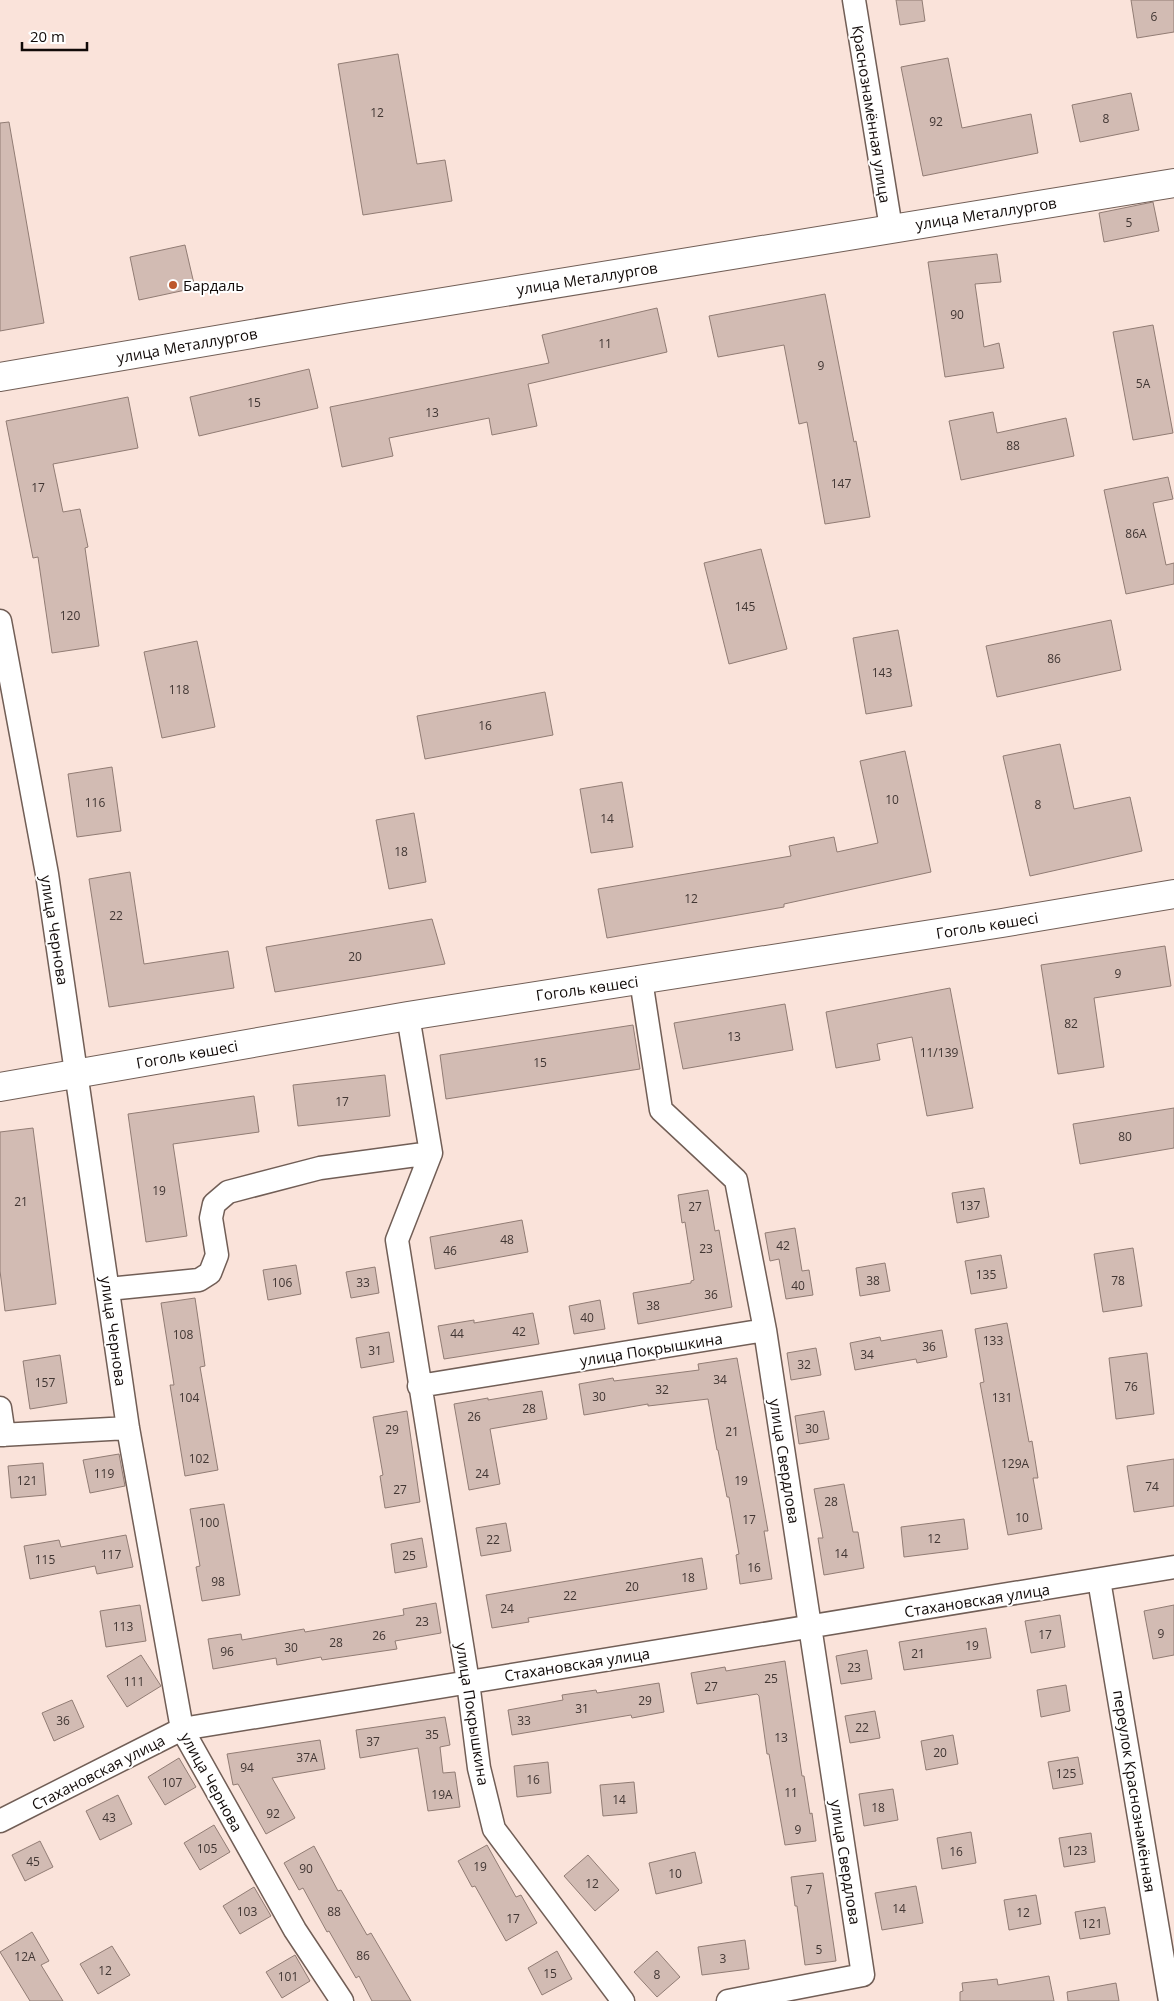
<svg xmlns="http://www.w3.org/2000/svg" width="1174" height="2001" viewBox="0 0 1174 2001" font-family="'Open Sans',sans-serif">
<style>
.building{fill:#d2bbb3;stroke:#917c74}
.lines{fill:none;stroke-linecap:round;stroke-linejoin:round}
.minor-casing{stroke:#715e56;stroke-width:25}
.tertiary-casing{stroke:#715e56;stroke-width:30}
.secondary-casing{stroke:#715e56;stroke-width:30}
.minor{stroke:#fff;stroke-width:22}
.tertiary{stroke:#fff;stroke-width:28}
.secondary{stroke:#fff;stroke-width:28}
.poi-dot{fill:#be572b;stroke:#fff;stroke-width:2}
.labels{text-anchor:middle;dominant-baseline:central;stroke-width:4;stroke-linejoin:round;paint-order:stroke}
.number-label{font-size:12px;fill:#413633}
.street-label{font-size:15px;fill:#110a08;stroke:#fff}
.poi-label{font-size:15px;fill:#110a08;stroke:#fff;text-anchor:start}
</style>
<rect width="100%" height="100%" fill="#fae3da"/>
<!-- building -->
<path class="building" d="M896,0H922L925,21L900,25Z
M1131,0H1174V32L1137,38Z
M398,54L417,164L445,160L452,201L363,215L338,64Z
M948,58L962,128L1031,114L1038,153L923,176L901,67Z
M1131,93L1139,130L1080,142L1072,105Z
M9,122L44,323L0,331V123Z
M1153,202L1159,231L1104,242L1099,213Z
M185,245L195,288L139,300L130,257Z
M997,254L1001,282L975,284L984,347L999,343L1004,368L945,377L928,262Z
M825,294L854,442L856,441L870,517L825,524L807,422L799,424L784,345L718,357L709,316Z
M657,308L667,352L528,384L537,426L492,435L489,418L389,438L393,456L342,467L330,407L549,363L542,335Z
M1153,325L1173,433L1133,440L1113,332Z
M309,369L318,408L199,436L190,397Z
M128,397L138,448L53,464L63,512L80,509L88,547L85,548L99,646L52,653L38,557L33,558L6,421Z
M993,412L997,433L1066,418L1074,456L961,480L949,421Z
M1168,477L1173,499L1153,503L1166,565L1174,563V584L1126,594L1104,490Z
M761,549L787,649L729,664L704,563Z
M1111,620L1121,670L997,697L986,646Z
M898,630L912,706L866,714L853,638Z
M197,641L215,727L162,738L144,652Z
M545,692L553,735L425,759L417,716Z
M1060,744L1074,809L1130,797L1142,851L1030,876L1003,756Z
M905,751L931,872L784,904V907L607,938L598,889L791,856L789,846L834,837L837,852L878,843L860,761Z
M112,767L121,831L77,837L68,774Z
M622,782L633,847L591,853L580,789Z
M414,813L426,882L389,889L376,820Z
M130,872L144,964L228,951L234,988L109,1007L89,879Z
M432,919L445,964L275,992L266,947Z
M1165,946L1171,986L1094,998L1104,1067L1058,1074L1041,965Z
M950,988L973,1108L927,1116L912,1037L877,1044L880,1060L836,1068L826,1012Z
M785,1004L793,1050L683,1069L674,1023Z
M633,1025L640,1069L446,1099L440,1055Z
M385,1075L390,1116L298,1126L293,1085Z
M254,1096L259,1132L173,1144L187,1236L146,1242L128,1114Z
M1174,1108V1148L1080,1164L1073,1124Z
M33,1128L56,1304L5,1311L0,1271V1132Z
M984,1188L989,1217L957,1223L952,1193Z
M708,1190L715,1231L719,1230L732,1307L638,1324L633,1293L691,1283V1281L694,1280L685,1222L682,1223L678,1195Z
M522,1220L528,1252L435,1269L430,1237Z
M795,1228L802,1271L809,1270L813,1295L786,1299L779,1259L770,1261L765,1233Z
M1133,1248L1142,1306L1103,1312L1094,1254Z
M1001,1255L1007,1288L971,1294L965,1261Z
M885,1263L890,1291L860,1296L856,1268Z
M296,1265L301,1294L268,1300L263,1270Z
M375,1267L379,1293L351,1298L346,1272Z
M195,1298L205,1366L200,1367L218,1470L185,1476L170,1385H174L161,1303Z
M600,1300L605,1329L574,1334L569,1306Z
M533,1313L539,1344L444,1359L438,1326L474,1320V1323Z
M1007,1323L1029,1442L1032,1441L1038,1478H1033L1042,1529L1008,1535L980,1383L984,1382L975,1329Z
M942,1330L947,1357L917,1363L916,1359L855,1370L850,1343L880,1337L881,1341Z
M389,1332L394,1362L361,1368L356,1338Z
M816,1348L821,1375L791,1380L787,1353Z
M1147,1353L1154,1414L1116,1419L1109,1358Z
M60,1355L67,1403L30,1409L23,1361Z
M737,1358L768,1531H764L772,1579L740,1584L736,1555L739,1554L729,1497H727L718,1450H717L708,1399L648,1406V1404L584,1415L579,1384L613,1378L614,1381L699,1370L698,1364Z
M542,1391L547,1419L490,1429L500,1484L469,1490L454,1404L488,1398V1400Z
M407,1411L420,1502L385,1508L380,1476L383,1475L373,1417Z
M824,1411L829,1439L799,1444L795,1416Z
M119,1454L125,1486L90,1493L83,1460Z
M1174,1459V1506L1134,1512L1127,1466Z
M43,1463L46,1495L11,1498L8,1466Z
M844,1484L853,1532H858L864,1568L824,1575L818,1538H823L814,1489Z
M224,1504L240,1595L202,1601L196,1567L200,1566L190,1509Z
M964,1519L968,1549L904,1557L901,1527Z
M506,1523L511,1551L481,1556L476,1528Z
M126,1535L133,1567L97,1574L95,1566L30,1579L24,1546L59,1540L61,1547Z
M422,1538L427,1567L395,1573L391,1544Z
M702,1558L707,1589L528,1618L529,1622L492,1628L486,1595Z
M436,1603L441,1633L395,1641L397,1649L322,1660L321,1657L277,1665L276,1658L213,1669L208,1639L241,1634L242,1640L304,1629L305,1632L404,1615L403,1609Z
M140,1605L146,1641L106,1647L100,1611Z
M1174,1605V1655L1153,1659L1144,1611Z
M1060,1615L1065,1647L1031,1653L1025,1621Z
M986,1628L991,1658L904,1670L899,1642Z
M867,1650L872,1679L841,1684L836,1656Z
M141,1655L161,1686L127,1707L107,1676Z
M785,1661L802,1776H804L810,1814L812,1813L816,1841L785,1845L769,1754H767L759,1696L757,1694L697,1704L691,1673L725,1667L726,1671Z
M659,1683L664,1712L632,1718L631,1715L512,1735L508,1710L563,1700L562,1695L596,1690L597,1693Z
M1066,1685L1070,1711L1041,1717L1037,1690Z
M72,1700L84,1727L54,1741L42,1713Z
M875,1711L880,1738L850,1743L845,1716Z
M445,1717L450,1745L440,1747L443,1773L455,1772L460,1807L428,1811L418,1748L360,1758L356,1730Z
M953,1735L958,1764L926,1770L921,1741Z
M320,1740L325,1769L272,1778L295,1818L266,1834L238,1784L233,1785L227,1754Z
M1078,1757L1083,1784L1053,1789L1048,1762Z
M179,1758L196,1787L165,1805L148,1777Z
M548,1762L551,1793L517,1797L514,1766Z
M634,1782L637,1813L603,1816L600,1785Z
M893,1789L898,1820L864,1826L859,1794Z
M118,1795L132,1824L100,1840L86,1811Z
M214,1825L230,1852L200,1870L184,1843Z
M971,1832L976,1863L942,1869L937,1838Z
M1091,1833L1095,1862L1064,1867L1059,1838Z
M40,1841L53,1867L25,1881L12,1855Z
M487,1845L516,1897L521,1895L537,1923L506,1941L475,1886L472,1887L458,1861Z
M314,1846L338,1891L341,1890L367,1935L371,1933L411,2001H372L359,1976L356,1978L329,1931L327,1932L303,1888L299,1890L284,1863Z
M695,1852L702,1883L656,1894L649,1863Z
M588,1855L619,1890L595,1911L564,1876Z
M823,1873L836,1961L805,1965L797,1906H795L791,1877Z
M916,1886L923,1923L882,1930L875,1893Z
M254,1887L271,1916L240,1934L223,1906Z
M1036,1895L1041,1924L1009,1930L1004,1900Z
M1105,1907L1110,1934L1080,1939L1075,1912Z
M32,1932L49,1961L41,1965L63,2001H30L0,1952Z
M745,1940L749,1969L702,1975L698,1947Z
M112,1946L130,1975L98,1994L80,1964Z
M557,1951L572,1979L542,1995L528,1968Z
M657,1951L680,1977L657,1997L634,1972Z
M295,1955L310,1981L282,1998L266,1972Z
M1049,1976L1054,2001H960V1992L963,1991L962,1983L997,1979L998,1985Z
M1116,1983L1119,2001H1068L1067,1992Z"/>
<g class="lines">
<defs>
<path id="minor" d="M854,0L891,228
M0,621L47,874L128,1428L182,1729L295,1930L342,2001
M641,980L661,1110L736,1180L765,1330L863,1975L728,2001
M408,1016L431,1153L397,1240L468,1682L479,1768L494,1829L623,2001
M108,1289L199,1280L210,1273L217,1255L211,1218L214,1204L228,1192L320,1168L431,1153
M419,1386L765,1330
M0,1408L4,1435
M0,1435L128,1428
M1099,1580L1170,2001
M0,1821L182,1729L1174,1567"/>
<path id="tertiary" d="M0,377L351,317L1174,183"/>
<path id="secondary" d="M0,1087L408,1016L1002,923L1174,894"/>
</defs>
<!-- minor casing -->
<use href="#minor" class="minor-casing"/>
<!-- tertiary casing -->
<use href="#tertiary" class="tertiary-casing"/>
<!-- secondary casing -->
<use href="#secondary" class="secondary-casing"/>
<!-- minor -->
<use href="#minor" class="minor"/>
<!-- tertiary -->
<use href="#tertiary" class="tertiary"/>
<!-- secondary -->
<use href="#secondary" class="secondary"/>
</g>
<!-- markers -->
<circle class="poi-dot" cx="173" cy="285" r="5"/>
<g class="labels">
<!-- number labels -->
<g class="number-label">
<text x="1154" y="16">6</text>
<text x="377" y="112">12</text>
<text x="1106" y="118">8</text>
<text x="936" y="121">92</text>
<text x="1129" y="222">5</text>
<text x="957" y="314">90</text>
<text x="605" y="343">11</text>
<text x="821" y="365">9</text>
<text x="1143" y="383">5А</text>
<text x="254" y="402">15</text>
<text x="432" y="412">13</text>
<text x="1013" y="445">88</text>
<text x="841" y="483">147</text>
<text x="38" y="487">17</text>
<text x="1136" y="533">86А</text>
<text x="745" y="606">145</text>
<text x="70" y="615">120</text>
<text x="1054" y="658">86</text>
<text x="882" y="672">143</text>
<text x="179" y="689">118</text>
<text x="485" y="725">16</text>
<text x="892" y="799">10</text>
<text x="95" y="802">116</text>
<text x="1038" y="804">8</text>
<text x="607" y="818">14</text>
<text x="401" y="851">18</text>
<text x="691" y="898">12</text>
<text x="116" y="915">22</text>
<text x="355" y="956">20</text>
<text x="1118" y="973">9</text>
<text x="1071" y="1023">82</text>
<text x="734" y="1036">13</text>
<text x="939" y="1052">11/139</text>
<text x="540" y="1062">15</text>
<text x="342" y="1101">17</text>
<text x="1125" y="1136">80</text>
<text x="159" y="1190">19</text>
<text x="21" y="1201">21</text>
<text x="970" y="1205">137</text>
<text x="695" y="1206">27</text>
<text x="507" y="1239">48</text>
<text x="783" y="1245">42</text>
<text x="706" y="1248">23</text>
<text x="450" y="1250">46</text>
<text x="986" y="1274">135</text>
<text x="873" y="1280">38</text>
<text x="1118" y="1280">78</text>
<text x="282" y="1282">106</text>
<text x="363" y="1282">33</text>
<text x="798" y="1285">40</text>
<text x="711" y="1294">36</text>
<text x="653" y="1305">38</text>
<text x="587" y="1317">40</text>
<text x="519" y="1331">42</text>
<text x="457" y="1333">44</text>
<text x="183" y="1334">108</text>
<text x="993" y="1340">133</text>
<text x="929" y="1346">36</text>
<text x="375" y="1350">31</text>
<text x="867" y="1354">34</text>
<text x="804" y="1364">32</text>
<text x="720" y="1379">34</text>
<text x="45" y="1382">157</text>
<text x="1131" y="1386">76</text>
<text x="662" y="1389">32</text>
<text x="599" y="1396">30</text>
<text x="189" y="1397">104</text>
<text x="1002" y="1397">131</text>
<text x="529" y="1408">28</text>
<text x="474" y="1416">26</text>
<text x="812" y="1428">30</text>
<text x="392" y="1429">29</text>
<text x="732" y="1431">21</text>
<text x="199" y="1458">102</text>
<text x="1015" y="1463">129А</text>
<text x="104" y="1473">119</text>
<text x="482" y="1473">24</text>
<text x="27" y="1480">121</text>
<text x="741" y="1480">19</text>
<text x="1152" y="1486">74</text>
<text x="400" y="1489">27</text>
<text x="831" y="1501">28</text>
<text x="1022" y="1517">10</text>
<text x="749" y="1519">17</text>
<text x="209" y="1522">100</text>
<text x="934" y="1538">12</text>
<text x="493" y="1539">22</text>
<text x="841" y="1553">14</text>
<text x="111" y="1554">117</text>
<text x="409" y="1555">25</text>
<text x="45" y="1559">115</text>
<text x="754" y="1567">16</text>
<text x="688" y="1577">18</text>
<text x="218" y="1581">98</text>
<text x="632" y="1586">20</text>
<text x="570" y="1595">22</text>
<text x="507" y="1608">24</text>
<text x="422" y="1621">23</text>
<text x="123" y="1626">113</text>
<text x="1161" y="1633">9</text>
<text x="1045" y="1634">17</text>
<text x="379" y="1635">26</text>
<text x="336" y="1642">28</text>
<text x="972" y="1645">19</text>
<text x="291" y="1647">30</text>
<text x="227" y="1651">96</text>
<text x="918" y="1653">21</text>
<text x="854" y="1667">23</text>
<text x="771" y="1678">25</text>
<text x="134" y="1681">111</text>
<text x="711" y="1686">27</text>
<text x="645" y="1700">29</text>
<text x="582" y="1708">31</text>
<text x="63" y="1720">36</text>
<text x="524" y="1720">33</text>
<text x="862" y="1727">22</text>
<text x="432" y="1734">35</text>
<text x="781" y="1737">13</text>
<text x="373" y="1741">37</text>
<text x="940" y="1752">20</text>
<text x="307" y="1757">37А</text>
<text x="247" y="1767">94</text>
<text x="1066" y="1773">125</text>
<text x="533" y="1779">16</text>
<text x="172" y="1782">107</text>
<text x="791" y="1792">11</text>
<text x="442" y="1794">19А</text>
<text x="619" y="1799">14</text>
<text x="878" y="1807">18</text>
<text x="273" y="1813">92</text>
<text x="109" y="1817">43</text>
<text x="798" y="1829">9</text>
<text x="207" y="1848">105</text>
<text x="1077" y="1850">123</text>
<text x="956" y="1851">16</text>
<text x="33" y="1861">45</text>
<text x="480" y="1866">19</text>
<text x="306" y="1868">90</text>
<text x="675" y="1873">10</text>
<text x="592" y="1883">12</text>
<text x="809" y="1889">7</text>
<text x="899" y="1908">14</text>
<text x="247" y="1911">103</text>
<text x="334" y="1911">88</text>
<text x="1023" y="1912">12</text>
<text x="513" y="1918">17</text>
<text x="1092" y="1923">121</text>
<text x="819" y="1949">5</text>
<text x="363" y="1955">86</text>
<text x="25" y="1956">12А</text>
<text x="723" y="1958">3</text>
<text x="105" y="1970">12</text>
<text x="550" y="1973">15</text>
<text x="657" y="1974">8</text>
<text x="288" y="1976">101</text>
</g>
<!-- street labels -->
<g class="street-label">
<text transform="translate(872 114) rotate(81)">Краснознамённая улица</text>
<text transform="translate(986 213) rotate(-9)">улица Металлургов</text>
<text transform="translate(587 278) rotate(-9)">улица Металлургов</text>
<text transform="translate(187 345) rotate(-10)">улица Металлургов</text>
<text transform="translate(987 925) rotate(-9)">Гоголь көшесі</text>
<text transform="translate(55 930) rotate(81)">улица Чернова</text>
<text transform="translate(587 988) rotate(-8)">Гоголь көшесі</text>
<text transform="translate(187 1054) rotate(-10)">Гоголь көшесі</text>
<text transform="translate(114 1331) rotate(82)">улица Чернова</text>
<text transform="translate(651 1349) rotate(-9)">улица Покрышкина</text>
<text transform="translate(785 1461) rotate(81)">улица Свердлова</text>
<text transform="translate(977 1600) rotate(-9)">Стахановская улица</text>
<text transform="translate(577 1664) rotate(-9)">Стахановская улица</text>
<text transform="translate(473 1714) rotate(81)">улица Покрышкина</text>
<text transform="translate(98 1772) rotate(-27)">Стахановская улица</text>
<text transform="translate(212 1782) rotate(61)">улица Чернова</text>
<text transform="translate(1135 1791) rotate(81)">переулок Краснознамённая</text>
<text transform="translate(846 1862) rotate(81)">улица Свердлова</text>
</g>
<!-- poi labels -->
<g class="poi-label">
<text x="183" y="285">Бардаль</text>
</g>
</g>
<!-- scale -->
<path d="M22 42v8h65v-8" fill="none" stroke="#110a08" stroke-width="2.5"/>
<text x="30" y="42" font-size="15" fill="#110a08" stroke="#ffffff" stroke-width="4" paint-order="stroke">20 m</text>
</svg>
